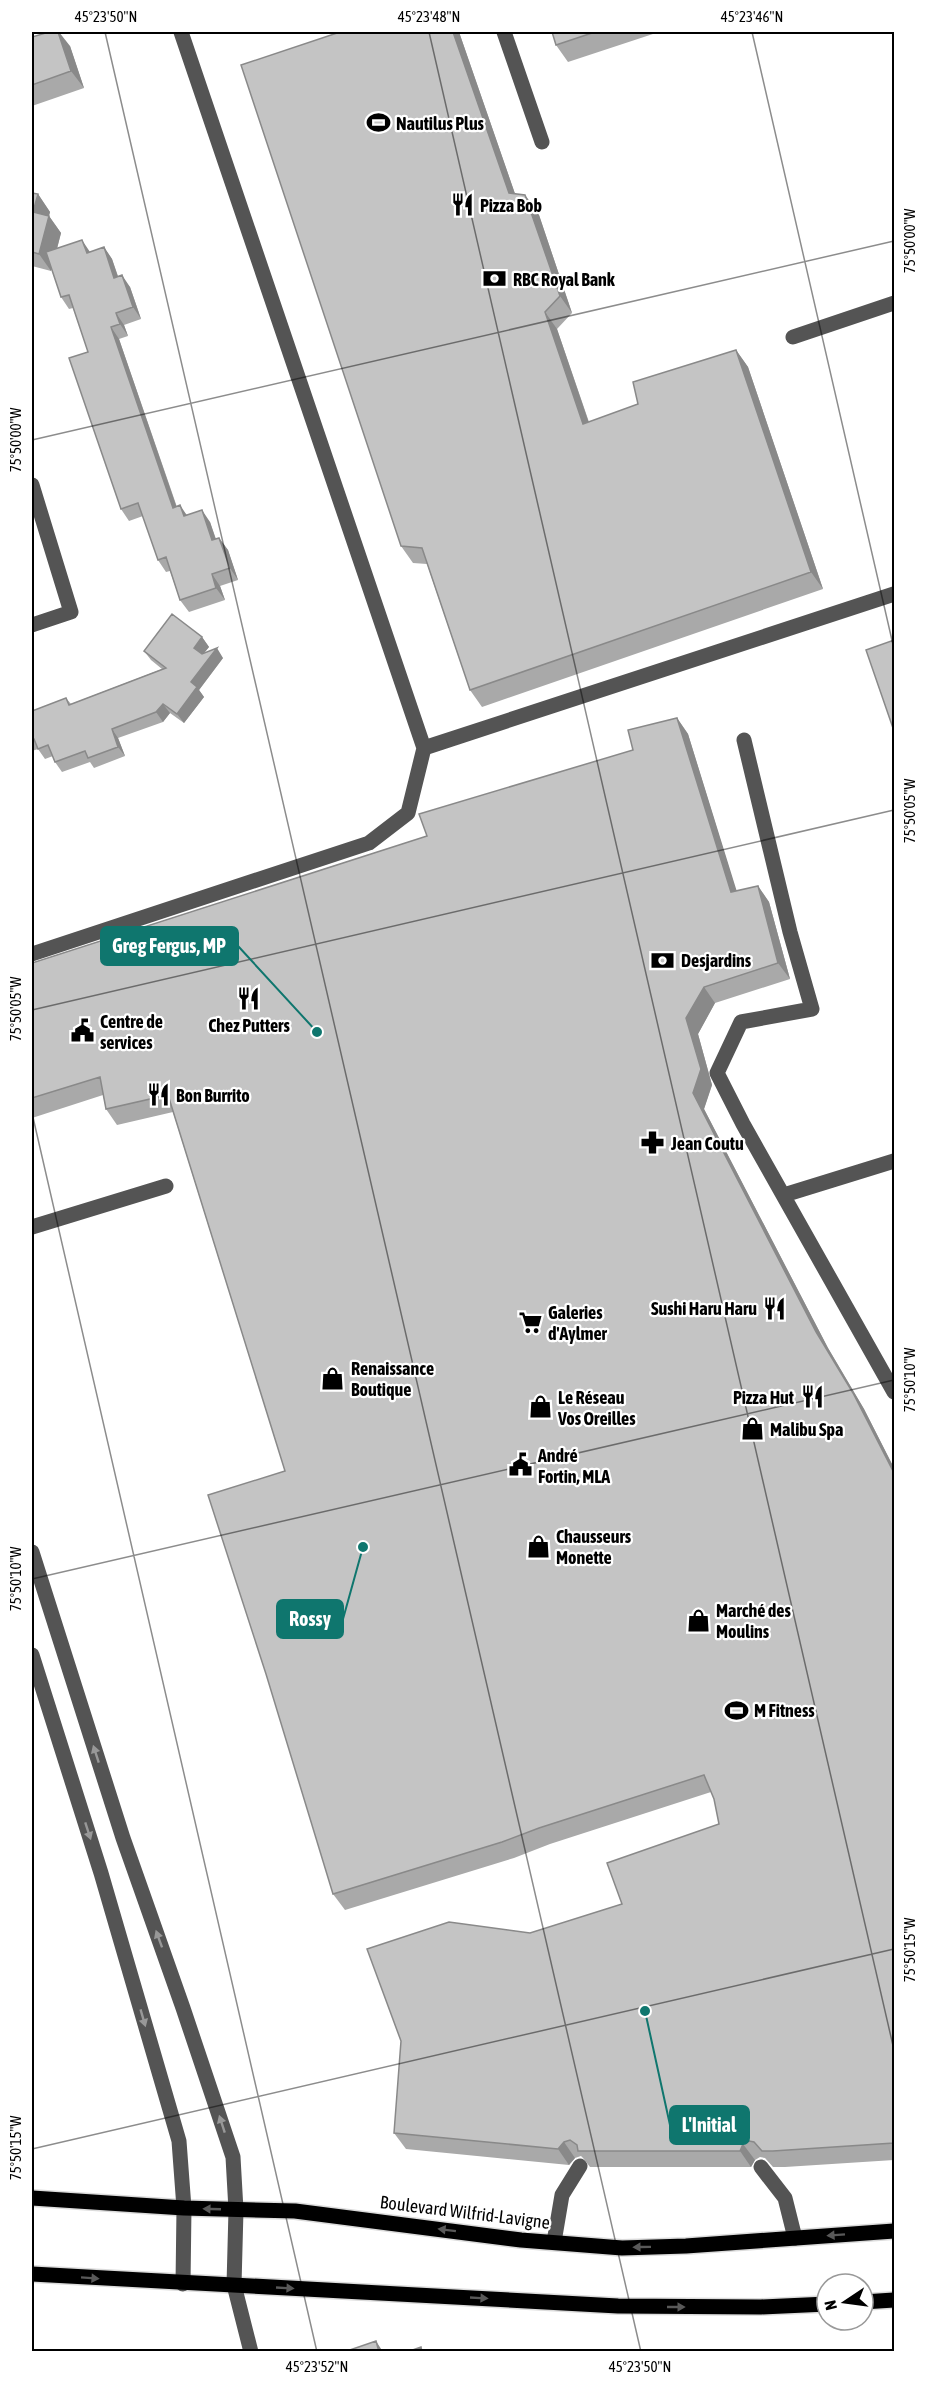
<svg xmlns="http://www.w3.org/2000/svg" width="926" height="2383" viewBox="0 0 926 2383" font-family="'Asap Condensed',sans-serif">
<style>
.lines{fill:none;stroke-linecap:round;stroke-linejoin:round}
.major-casing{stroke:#dbdbdb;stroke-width:18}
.minor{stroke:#545454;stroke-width:15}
.major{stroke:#000;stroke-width:15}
.wall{fill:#a9a9a9}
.shaded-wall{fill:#898989}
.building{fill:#c4c4c4;stroke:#898989;stroke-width:1.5}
.oneway{fill:#989898}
.oneway2{fill:#595959}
.ticks{fill:none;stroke:#000;stroke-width:1.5;stroke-opacity:0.45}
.labels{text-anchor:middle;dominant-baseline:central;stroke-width:4.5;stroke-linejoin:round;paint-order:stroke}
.poi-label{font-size:18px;font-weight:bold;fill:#000;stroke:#fff;text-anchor:start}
.street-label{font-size:18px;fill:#000;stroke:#fff}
.leader{fill:none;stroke:#0f766e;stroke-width:2}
.callout-dot{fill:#0f766e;stroke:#fff;stroke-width:2}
.callout{fill:#0f766e;stroke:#0f766e;stroke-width:2}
.callout-label{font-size:20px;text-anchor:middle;font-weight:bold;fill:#fff}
.neatline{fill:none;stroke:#000;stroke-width:2}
.ticks-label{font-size:15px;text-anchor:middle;fill:#000}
</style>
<rect width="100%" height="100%" fill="#fff"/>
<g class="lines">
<defs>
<path id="major" d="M32,2198L184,2208L295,2211L521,2240L622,2248L686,2246L894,2231
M32,2274L618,2306L761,2307L827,2304
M863,2302L894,2300"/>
</defs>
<!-- major casing -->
<use href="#major" class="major-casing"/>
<!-- minor -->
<path class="minor" d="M504,32L542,142
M793,337L894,303
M32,485L71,612L32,625
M744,740L790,932L812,1009L741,1022L717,1073L743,1124L894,1392
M424,748L894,594
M32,954L369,843L408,813L424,748L181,32
M784,1195L894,1161
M32,1227L166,1186
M32,1552L123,1838L183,2008L233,2157L236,2210L234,2285L251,2352
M32,1655L101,1873L179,2141L184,2208L183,2284
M761,2167L785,2198L795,2238
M554,2242L562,2195L580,2166"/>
<!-- major -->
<use href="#major" class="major"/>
</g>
<!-- wall -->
<path class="wall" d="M340,32H459L515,194L538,212L572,313L557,329L589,422L638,404L736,350L748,367L823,589L482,707L470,690L427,564L413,563L401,546Z
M552,32H659L568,62L556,45Z
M32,37L70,46L84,88L32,106Z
M32,193L38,194L50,212L49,216L61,233L57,249L90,252L104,247L112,259L118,276L130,287L141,319L124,325L128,336L119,339L177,507L187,515L210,522L216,539L219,538L228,550L238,580L220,586L225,600L189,612L180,600L170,571L166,572L158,560L143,516L129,521L121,509L88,352L73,308L69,309L61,297L51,268V271L32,266Z
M202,637L209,647L204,653L223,658L199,690L204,697L184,723L170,713L163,722L118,738L125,756L94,768L90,762L62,772L55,762L53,756L45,759L38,749L32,751V711L66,698L71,704L162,669L151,660L144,651Z
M677,718L688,734L736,891L758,886L769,902L790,979L715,1003L698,1034L712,1085L704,1109L828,1348L864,1409L894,1468V2160L785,2167H773L765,2158L760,2157L755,2160L751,2167H590L583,2158L581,2156L575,2158L569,2165L406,2149L394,2133L530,1933L622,1904L719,1824L714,1799L711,1792L550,1844L514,1858L345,1910L333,1894L285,1471L173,1112L117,1125L106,1109L103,1095L32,1118V963L427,836L633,750Z"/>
<!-- shaded-wall -->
<path class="shaded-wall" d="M58,32H59L70,46L84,88L71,71Z
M453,32H459L521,211L509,193Z
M38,194L50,212L45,229L33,212Z
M525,195L538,212L572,313L560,296Z
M49,216L61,233L51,271L39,254Z
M82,240L90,252L87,253Z
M104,247L112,259L122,289L114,278Z
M122,275L130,287L141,319L133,307Z
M545,312L557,329L595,441L583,424Z
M116,313L124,325L128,336L120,324Z
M111,327L119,339L181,520L173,508Z
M736,350L748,367L823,589L811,572Z
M180,505L188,517L184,516Z
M202,510L210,522L220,552L212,540Z
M219,538L228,550L238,580L230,568Z
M212,574L220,586L225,600L216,588Z
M202,637L209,647L200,658L194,648Z
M217,648L223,658L199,690L204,697L184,723L177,714L191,682Z
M163,704L170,713L163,722L156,712Z
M677,718L688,734L742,908L731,892Z
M112,729L118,738L125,756L118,747Z
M758,886L769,902L790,979L778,963Z
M704,987L715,1003L698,1034L712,1085L704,1109L828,1348L864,1409L894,1468V1473L816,1332L693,1093L686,1018Z
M564,2142L575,2158L569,2165L558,2149Z
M743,2144L755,2160L751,2167L740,2151Z
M376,2341L383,2352H379Z"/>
<!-- building -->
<path class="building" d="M49,32H58L71,71L32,85V37Z
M340,32H453L509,193L525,195L560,296L545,312L583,424L638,404L633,382L736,350L811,572L470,690L422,548L401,546L241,65Z
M552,32H595L556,45Z
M32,193L38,194L33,212L49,216L39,254L32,252Z
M82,240L87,253L104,247L114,278L122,275L133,307L116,313L120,324L111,327L173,508L180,505L184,516L202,510L212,540L219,538L230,568L212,574L216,588L180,600L166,557L158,560L138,503L121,509L69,358L88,352L69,295L61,297L46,252Z
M172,614L202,637L194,648L202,654L217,648L191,682L197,687L177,714L163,704L156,712L112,729L118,747L88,758L85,751L55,762L48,745L38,749L34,739H32V711L66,698L69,705L166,668L144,651Z
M894,640V731L866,650Z
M677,718L731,892L758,886L778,963L704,987L686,1018L701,1069L693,1093L816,1332L853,1393L894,1473V2143L773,2151H762L754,2142L749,2141L743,2144L740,2151H578L577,2145L570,2140L564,2142L558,2149L394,2133L401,2041L367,1949L449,1922L530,1933L622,1904L607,1863L719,1824L714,1799L704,1775L539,1828L502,1842L333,1894L266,1674L208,1495L285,1471L168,1095L106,1109L100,1077L32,1098V963L427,836L419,814L633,750L628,730Z
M376,2341L379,2352H344Z
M421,2347L422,2352H407Z"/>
<!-- one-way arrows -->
<defs><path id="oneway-solid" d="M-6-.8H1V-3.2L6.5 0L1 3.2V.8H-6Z" transform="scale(1.5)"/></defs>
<g class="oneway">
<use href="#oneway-solid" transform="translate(96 1754) rotate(-108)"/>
<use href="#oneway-solid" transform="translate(88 1831) rotate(72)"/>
<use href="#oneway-solid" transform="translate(159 1939) rotate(-110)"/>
<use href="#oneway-solid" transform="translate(143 2018) rotate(74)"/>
<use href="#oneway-solid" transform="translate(222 2124) rotate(-108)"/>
</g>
<g class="oneway2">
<use href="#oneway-solid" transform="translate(212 2209) rotate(-178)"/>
<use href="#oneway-solid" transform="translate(447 2230) rotate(-173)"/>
<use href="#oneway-solid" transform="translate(836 2235) rotate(176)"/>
<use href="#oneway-solid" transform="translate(642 2247) rotate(179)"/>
<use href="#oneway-solid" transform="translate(90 2278) rotate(4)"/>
<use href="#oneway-solid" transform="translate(285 2288) rotate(3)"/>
<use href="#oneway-solid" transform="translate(479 2298) rotate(3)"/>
<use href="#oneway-solid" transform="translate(676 2307)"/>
</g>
<!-- ticks -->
<path class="ticks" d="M105,32L641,2352M429,32L894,2050M752,32L894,649M32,440L894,241M32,1010L894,810M32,1113L317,2352M32,1579L894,1380M32,2149L894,1949"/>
<!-- icons -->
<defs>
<symbol id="stadium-bare" viewBox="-9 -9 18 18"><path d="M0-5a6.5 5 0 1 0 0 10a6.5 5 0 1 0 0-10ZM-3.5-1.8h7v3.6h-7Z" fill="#000" stroke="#fff" stroke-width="2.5" paint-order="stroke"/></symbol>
<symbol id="restaurant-bare" viewBox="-9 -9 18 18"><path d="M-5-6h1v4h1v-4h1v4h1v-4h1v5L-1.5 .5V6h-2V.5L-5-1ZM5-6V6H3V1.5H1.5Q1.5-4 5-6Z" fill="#000" stroke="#fff" stroke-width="2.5" paint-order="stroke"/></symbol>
<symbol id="bank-bare" viewBox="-9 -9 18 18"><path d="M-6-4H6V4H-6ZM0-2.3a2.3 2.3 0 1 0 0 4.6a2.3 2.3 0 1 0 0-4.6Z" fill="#000" stroke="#fff" stroke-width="2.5" paint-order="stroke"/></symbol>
<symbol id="civic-bare" viewBox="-9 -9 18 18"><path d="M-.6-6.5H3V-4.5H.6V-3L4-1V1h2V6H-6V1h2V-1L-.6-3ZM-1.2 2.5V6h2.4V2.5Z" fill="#000" stroke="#fff" stroke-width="2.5" paint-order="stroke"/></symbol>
<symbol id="pharmacy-bare" viewBox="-9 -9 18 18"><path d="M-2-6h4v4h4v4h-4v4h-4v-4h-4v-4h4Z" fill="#000" stroke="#fff" stroke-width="2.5" paint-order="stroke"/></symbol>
<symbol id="supermarket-bare" viewBox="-9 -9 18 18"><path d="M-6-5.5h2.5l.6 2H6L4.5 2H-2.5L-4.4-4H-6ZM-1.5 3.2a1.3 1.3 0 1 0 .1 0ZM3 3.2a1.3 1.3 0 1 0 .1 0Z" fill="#000" stroke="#fff" stroke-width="2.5" paint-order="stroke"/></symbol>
<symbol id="shop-bare" viewBox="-9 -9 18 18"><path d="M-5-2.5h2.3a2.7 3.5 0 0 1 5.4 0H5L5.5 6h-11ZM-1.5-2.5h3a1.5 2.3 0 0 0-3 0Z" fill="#000" stroke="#fff" stroke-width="2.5" paint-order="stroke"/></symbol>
</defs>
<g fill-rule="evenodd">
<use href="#stadium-bare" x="362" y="106" width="33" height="33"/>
<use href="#restaurant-bare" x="446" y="188" width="33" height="33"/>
<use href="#bank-bare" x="478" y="262" width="33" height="33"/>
<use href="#bank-bare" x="646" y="944" width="33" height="33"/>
<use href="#restaurant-bare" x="232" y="982" width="33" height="33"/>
<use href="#civic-bare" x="66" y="1014" width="33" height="33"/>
<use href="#restaurant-bare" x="142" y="1078" width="33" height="33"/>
<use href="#pharmacy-bare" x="636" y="1126" width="33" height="33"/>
<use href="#restaurant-bare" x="758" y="1292" width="33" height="33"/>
<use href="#supermarket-bare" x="514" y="1306" width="33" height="33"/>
<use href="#shop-bare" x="316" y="1362" width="33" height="33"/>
<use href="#restaurant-bare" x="796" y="1380" width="33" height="33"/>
<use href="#shop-bare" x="524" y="1390" width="33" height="33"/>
<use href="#shop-bare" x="736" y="1412" width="33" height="33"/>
<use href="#civic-bare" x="504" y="1448" width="33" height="33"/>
<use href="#shop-bare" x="522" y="1530" width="33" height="33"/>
<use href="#shop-bare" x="682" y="1604" width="33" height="33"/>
<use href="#stadium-bare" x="720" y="1694" width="33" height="33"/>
</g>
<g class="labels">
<!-- poi labels -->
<g class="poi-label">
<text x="396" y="123">Nautilus Plus</text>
<text x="480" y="205">Pizza Bob</text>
<text x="513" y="279">RBC Royal Bank</text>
<text x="681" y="960">Desjardins</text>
<text x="100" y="1021">Centre de<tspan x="100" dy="21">services</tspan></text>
<text x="249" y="1025" text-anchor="middle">Chez Putters</text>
<text x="176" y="1095">Bon Burrito</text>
<text x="671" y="1143">Jean Coutu</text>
<text x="757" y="1308" text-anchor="end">Sushi Haru Haru</text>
<text x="548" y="1312">Galeries<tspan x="548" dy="21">d'Aylmer</tspan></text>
<text x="351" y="1368">Renaissance<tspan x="351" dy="21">Boutique</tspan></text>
<text x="558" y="1397">Le Réseau<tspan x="558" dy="21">Vos Oreilles</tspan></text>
<text x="794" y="1397" text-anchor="end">Pizza Hut</text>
<text x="770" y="1429">Malibu Spa</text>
<text x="538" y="1455">André<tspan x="538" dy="21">Fortin, MLA</tspan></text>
<text x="556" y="1536">Chausseurs<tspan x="556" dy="21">Monette</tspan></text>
<text x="716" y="1610">Marché des<tspan x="716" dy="21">Moulins</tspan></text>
<text x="754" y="1710">M Fitness</text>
</g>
<!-- street labels -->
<g class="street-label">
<text transform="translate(465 2212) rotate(7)">Boulevard Wilfrid-Lavigne</text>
</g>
</g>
<!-- callouts -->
<path class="leader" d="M317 1032L238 946M363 1547L343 1619M645 2011L670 2125"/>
<g class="callout-dot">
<circle cx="317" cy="1032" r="6"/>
<circle cx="363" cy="1547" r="6"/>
<circle cx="645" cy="2011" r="6"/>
</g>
<g class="callout">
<rect x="101" y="927" width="137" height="38" rx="6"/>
<rect x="277" y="1600" width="66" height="38" rx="6"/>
<rect x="670" y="2106" width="79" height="38" rx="6"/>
</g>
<g class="callout-label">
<text x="169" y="953">Greg Fergus, MP</text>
<text x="310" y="1626">Rossy</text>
<text x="709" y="2132">L'Initial</text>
</g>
<!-- border -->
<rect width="926" height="2383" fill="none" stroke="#ffffff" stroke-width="66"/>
<!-- north arrow -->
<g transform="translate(845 2302) rotate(257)"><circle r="28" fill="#ffffff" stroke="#999999" stroke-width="1.5"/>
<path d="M0-4.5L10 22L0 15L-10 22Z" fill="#000000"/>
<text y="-9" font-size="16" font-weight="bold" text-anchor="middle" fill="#000000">N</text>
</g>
<rect x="33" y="33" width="860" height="2317" class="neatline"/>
<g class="ticks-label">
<text x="106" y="22">45°23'50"N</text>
<text x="429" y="22">45°23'48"N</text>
<text x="752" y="22">45°23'46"N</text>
<text transform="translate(910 241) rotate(-90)" y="5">75°50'00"W</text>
<text transform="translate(16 440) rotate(-90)" y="5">75°50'00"W</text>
<text transform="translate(910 811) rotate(-90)" y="5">75°50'05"W</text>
<text transform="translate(16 1009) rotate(-90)" y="5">75°50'05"W</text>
<text transform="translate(910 1380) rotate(-90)" y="5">75°50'10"W</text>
<text transform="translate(16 1579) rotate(-90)" y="5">75°50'10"W</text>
<text transform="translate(910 1950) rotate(-90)" y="5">75°50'15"W</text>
<text transform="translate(16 2148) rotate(-90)" y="5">75°50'15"W</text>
<text x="317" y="2372">45°23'52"N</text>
<text x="640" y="2372">45°23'50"N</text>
</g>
</svg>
